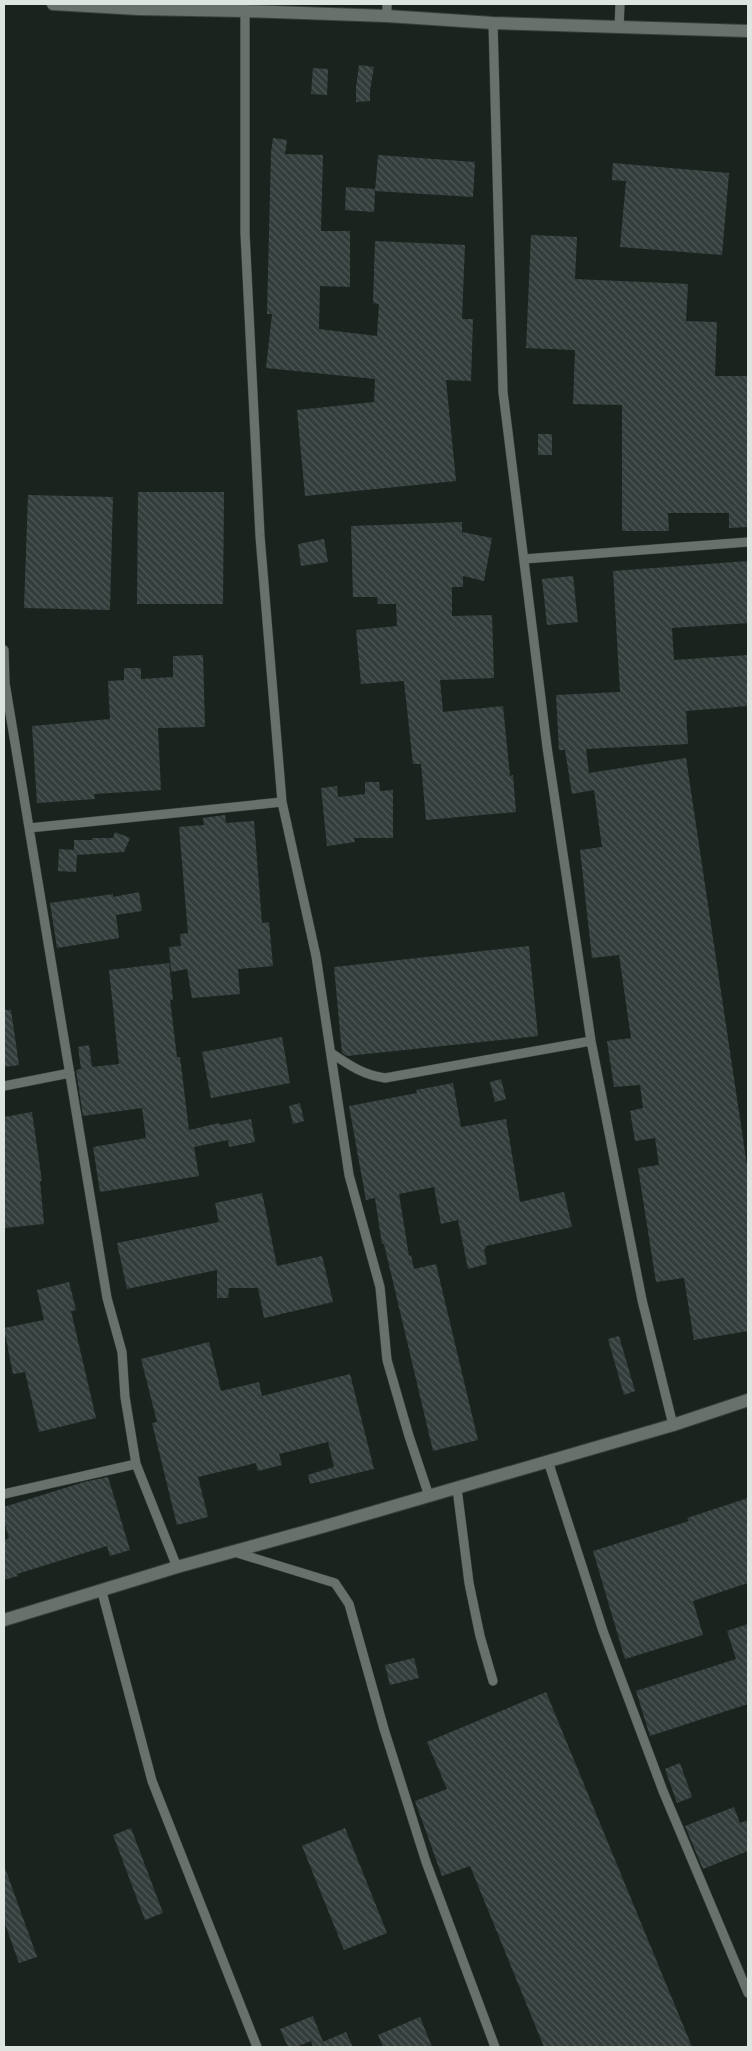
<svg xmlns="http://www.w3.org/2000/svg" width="752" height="2051" viewBox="0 0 752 2051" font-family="'Work Sans',sans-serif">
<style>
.building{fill:url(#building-back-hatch)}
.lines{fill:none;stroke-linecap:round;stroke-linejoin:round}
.lane-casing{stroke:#3a403c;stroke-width:10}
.street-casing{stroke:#3a403c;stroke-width:14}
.lane{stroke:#68716c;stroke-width:9}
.street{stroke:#68716c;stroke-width:12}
</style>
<defs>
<pattern id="building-back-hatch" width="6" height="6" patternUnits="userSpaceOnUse" patternTransform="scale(1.25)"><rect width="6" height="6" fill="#333d3c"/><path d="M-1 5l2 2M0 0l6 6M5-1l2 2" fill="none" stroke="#505958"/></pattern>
</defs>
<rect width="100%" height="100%" fill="#1b231e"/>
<!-- building -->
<path class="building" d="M359,65L374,67L370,90V101L356,102V87Z
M313,68L328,69L327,95L311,94Z
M273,138L287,140L285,154L323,155L321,231H350V287L320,286L319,329L377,336L379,304L373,303L375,241L465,245L462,319H473L471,381L446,380L456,481L305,496L297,410L374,402L375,379L266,368L272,314H267L271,153Z
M378,155L475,162L473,197L375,191Z
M613,163L729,173L722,255L620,247L626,181L612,180Z
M346,187L375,189L374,212L345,210Z
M531,235L577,237L575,279L688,284L686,321L717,322L715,376H748V527L729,528V513H668L669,531H622V405L573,404L575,350L526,348Z
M538,434H552V455H538Z
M138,492H224L223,604H137Z
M28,495L113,497L110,610L24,608Z
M462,522V532L492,538L484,581L463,576V587H452V616L492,615L494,678L440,680L443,712L503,706L510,776L513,775L516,812L426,820L421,764H413L404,681L361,684L356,630L397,626L396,604H378L377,597H353L351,526Z
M324,539L328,562L301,566L298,544Z
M748,561V623L672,628L674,660L748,655V706L686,711L688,744L586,749L589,773L686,758L748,1172V1331L694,1340L684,1278L656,1282L638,1168L659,1165L655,1138L635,1141L630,1111L643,1108L640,1085L614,1087L607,1041L631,1038L619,955L592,958L580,850L602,847L594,790L572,794L565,750H559L556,695L620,692L613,571Z
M573,576L578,622L547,625L542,579Z
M203,655L205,727L158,728L161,790L94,794L95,799L37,803L32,726L110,719L108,681L124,680V668H141V679L173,677V656Z
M365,782H379L380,791L393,790V838H354L355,842L327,846L321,788L337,786L338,797L365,794Z
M225,815L226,823L254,821L262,923L269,922L273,966L238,969L240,994L192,998L187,969L171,972L169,947L181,946L180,934L188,933L179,827L204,825L203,818Z
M115,832L130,838L124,852L77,855L76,872L58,871L59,849L74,850V840H92V838H113Z
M139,892L142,911L116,915L119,938L57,948L50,903L113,894V897Z
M529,946L538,1036L347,1056L342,1053L334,967Z
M169,963L173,1000H170L177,1057H180L189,1130L219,1123L220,1125L251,1119L255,1142L229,1147L228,1140L194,1147L199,1176L100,1192L93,1147L146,1138L142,1108L83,1116L76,1070L81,1069L78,1047L89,1045L92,1067L119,1064L109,970Z
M4,1010H11L19,1065L4,1067Z
M282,1037L290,1083L211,1098L202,1052Z
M501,1079L506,1099L495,1102L490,1082Z
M453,1083L461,1127L506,1119L520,1202L564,1192L572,1227L486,1246V1248L484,1249L487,1264L468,1269L458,1220L441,1224L434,1187L399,1194L409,1256L411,1255L414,1269L436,1264L478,1440L433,1451L384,1244H382L375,1198L366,1200L349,1106L417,1093L416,1090Z
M300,1103L304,1121L293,1124L289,1106Z
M32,1112L42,1181H40L44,1224L4,1228V1117Z
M262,1193L277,1266L322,1256L333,1302L264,1318L258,1288H229L228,1298H217V1270L127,1289L117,1243L219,1222L215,1203Z
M69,1282L76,1310L71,1311L96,1418L39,1432L25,1372L13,1374L4,1328L44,1320L37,1290Z
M619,1336L635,1391L624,1395L608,1339Z
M209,1342L221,1391L259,1382L262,1396L350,1374L374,1469L310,1484L308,1475L334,1467L328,1442L279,1454L282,1465L258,1471L256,1463L198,1477L208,1517L177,1525L152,1423L157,1422L141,1359Z
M108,1477L130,1550L110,1556L107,1546L17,1574L18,1576L4,1580V1540L9,1538L4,1521V1507L84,1482Z
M748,1498V1583L693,1601L703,1635L625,1659L593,1551L689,1521L687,1518Z
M748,1624V1704L650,1736L636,1691L736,1659L727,1631Z
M414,1658L419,1678L390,1685L385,1665Z
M546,1692L692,2047H544L470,1866L442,1876L415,1801L447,1789L427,1742Z
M680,1763L692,1797L677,1803L665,1769Z
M734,1807L740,1823L748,1820V1851L703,1869L685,1826Z
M131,1828L163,1913L145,1920L113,1835Z
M345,1828L387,1933L344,1950L302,1846Z
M5,1868L37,1957L19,1963L4,1921V1869Z
M313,2016L323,2042L346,2032L353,2047H313L311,2041L296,2047H288L280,2029Z
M420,2017L432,2047H383L378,2035Z"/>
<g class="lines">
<defs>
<path id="lane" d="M387,4V16
M245,11V233L260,536L282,802L316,956L349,1175L380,1287L387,1360L409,1436L429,1496
M493,23L503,392L547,747L591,1041L642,1300L673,1425
M619,28L620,4
M524,559L748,542
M4,650L5,683L107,1298L122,1352L125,1397L136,1464L177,1567
M29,828L282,802
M331,1053C349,1065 363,1075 385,1078L591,1041
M4,1086L70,1073
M548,1461L603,1631L663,1791L748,1993
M457,1488L469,1583L480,1636L493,1681
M4,1494L136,1464
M234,1552L335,1583L349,1604L384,1729L426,1862L495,2047
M102,1592L152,1781L257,2047"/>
<path id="street" d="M53,4L138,9L245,11L387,16L493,23L748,31
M4,1620L177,1567L322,1527L673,1425L748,1400"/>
</defs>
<!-- lane casing -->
<use href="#lane" class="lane-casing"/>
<!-- street casing -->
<use href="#street" class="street-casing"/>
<!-- lane -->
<use href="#lane" class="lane"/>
<!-- street -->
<use href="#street" class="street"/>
</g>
<!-- border -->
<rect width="752" height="2051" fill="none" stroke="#dee4e0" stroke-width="10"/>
</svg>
